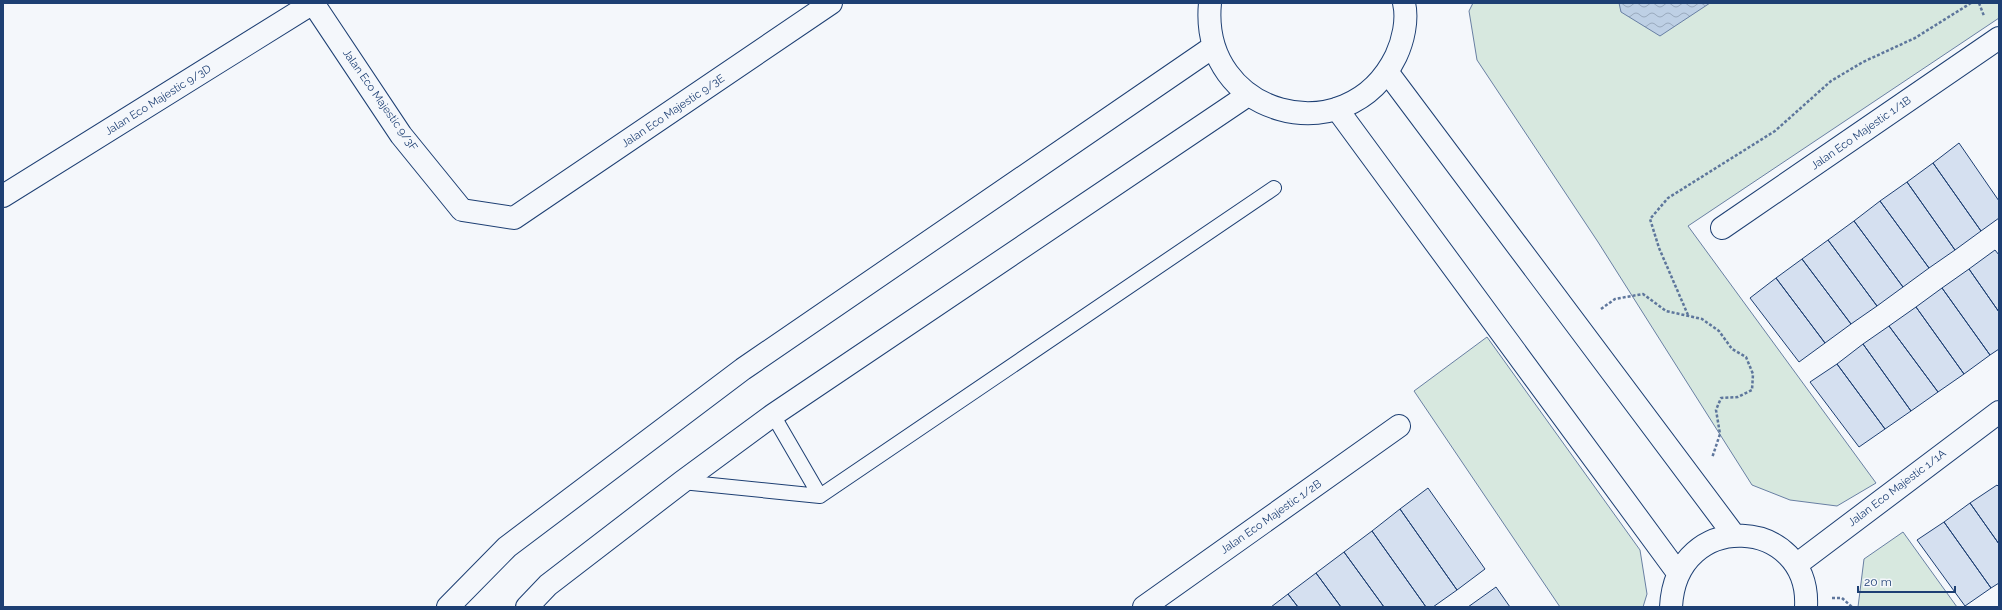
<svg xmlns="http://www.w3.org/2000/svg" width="2002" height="610" viewBox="0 0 2002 610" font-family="Raleway,sans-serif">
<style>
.park{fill:#d7e8df;stroke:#687fa3}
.water{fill:url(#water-waves);stroke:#687fa3}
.building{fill:#d5e0f0;stroke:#1d3f73}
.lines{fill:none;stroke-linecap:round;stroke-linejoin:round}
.service-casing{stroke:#1d3f73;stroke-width:16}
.minor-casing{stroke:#1d3f73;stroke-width:24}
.tertiary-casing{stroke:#1d3f73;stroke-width:24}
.path{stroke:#5e769c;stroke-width:2.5;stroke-dasharray:3 2;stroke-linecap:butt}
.service{stroke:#f4f7fb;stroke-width:14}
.minor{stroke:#f4f7fb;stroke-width:22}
.tertiary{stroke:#f4f7fb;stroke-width:22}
.labels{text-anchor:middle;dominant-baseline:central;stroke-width:3;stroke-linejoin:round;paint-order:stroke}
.street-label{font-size:11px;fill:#1d3f73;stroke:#f4f7fb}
</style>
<defs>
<pattern id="water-waves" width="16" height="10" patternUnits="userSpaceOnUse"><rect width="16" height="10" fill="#bed0e5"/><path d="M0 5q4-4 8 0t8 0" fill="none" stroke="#9aaabe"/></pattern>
</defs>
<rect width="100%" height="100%" fill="#f4f7fb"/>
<!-- park -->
<path class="park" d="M1473,3H1999V18L1688,226L1876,483L1837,506L1790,500L1752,485L1598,242L1477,60L1469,11Z
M1487,337L1640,550L1647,594L1643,607H1560L1414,391Z
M1903,532L1957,607H1858L1864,559Z"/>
<!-- water -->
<path class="water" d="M1619,3H1710L1660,36L1621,12Z"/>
<!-- building -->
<path class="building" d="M1959,143L1999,201V218L1981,231L1933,163Z
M1933,163L1981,231L1955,250L1907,182Z
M1907,182L1955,250L1929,268L1880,201Z
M1880,201L1929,268L1903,287L1854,221Z
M1854,221L1903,287L1877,306L1828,240Z
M1828,240L1877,306L1851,324L1802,259Z
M1995,250L1999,255V312L1969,269Z
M1802,259L1851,324L1825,343L1776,278Z
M1969,269L1999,312V349L1990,355L1942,288Z
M1776,278L1825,343L1799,362L1750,298Z
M1942,288L1990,355L1964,374L1916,307Z
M1916,307L1964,374L1938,392L1889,326Z
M1889,326L1938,392L1911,411L1863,344Z
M1863,344L1911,411L1885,429L1837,364Z
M1837,364L1885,429L1859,447L1810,382Z
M1997,485L1999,487V544L1970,503Z
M1428,488L1485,569L1457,590L1400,509Z
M1970,503L1999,544V583L1991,588L1944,522Z
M1400,509L1457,590L1433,607H1426L1372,531Z
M1944,522L1991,588L1965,606L1917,540Z
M1372,531L1426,607H1384L1344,552Z
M1344,552L1384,607H1341L1316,573Z
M1316,573L1341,607H1298L1288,594Z
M1496,587L1510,607H1468Z
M1288,594L1298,607H1271Z"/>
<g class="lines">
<defs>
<path id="service" d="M682,482L820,496L773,415
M820,496L1274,188"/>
<path id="minor" d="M1388,73L1734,535
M1337,109L1678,573
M3,196L313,3L401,135L462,210L514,218L831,3
M1722,228L1999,38
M1796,565L1999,412
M1144,607L1399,426
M1671,607C1676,507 1811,517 1806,607"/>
<path id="tertiary" d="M1210,3C1199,116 1347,156 1396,56C1403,41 1408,20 1404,3
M448,607L507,547L743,369L1213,47
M527,607L548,585L682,482L773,415L1248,95"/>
</defs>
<!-- service casing -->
<use href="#service" class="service-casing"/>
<!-- minor casing -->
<use href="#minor" class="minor-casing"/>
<!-- tertiary casing -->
<use href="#tertiary" class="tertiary-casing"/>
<!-- path -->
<path class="path" d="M1979,3L1984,16
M1601,309L1615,299L1643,294L1666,311L1702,319L1719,331L1732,349L1746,357L1753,374L1752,390L1738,397L1721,398L1716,410L1720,434L1712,458
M1688,315L1659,248L1650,219L1668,198L1775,131L1831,81L1863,62L1915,38L1971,3
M1832,598H1842L1852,607"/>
<!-- service -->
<use href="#service" class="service"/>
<!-- minor -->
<use href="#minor" class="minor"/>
<!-- tertiary -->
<use href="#tertiary" class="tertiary"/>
</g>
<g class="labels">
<!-- street labels -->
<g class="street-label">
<text transform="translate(158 100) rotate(-32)">Jalan Eco Majestic 9/3D</text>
<text transform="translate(380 100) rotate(55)">Jalan Eco Majestic 9/3F</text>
<text transform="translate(673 111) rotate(-34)">Jalan Eco Majestic 9/3E</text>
<text transform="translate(1861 133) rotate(-35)">Jalan Eco Majestic 1/1B</text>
<text transform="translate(1897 488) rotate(-37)">Jalan Eco Majestic 1/1A</text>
<text transform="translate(1271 517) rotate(-35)">Jalan Eco Majestic 1/2B</text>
</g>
</g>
<!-- border -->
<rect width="2002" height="610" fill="none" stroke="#1d3f73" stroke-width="8"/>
<!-- scale -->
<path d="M1858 586v6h97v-6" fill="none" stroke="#1d3f73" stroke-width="2"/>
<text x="1864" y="586" font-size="12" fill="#1d3f73" stroke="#f4f7fb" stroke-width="3" paint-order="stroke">20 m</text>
</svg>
